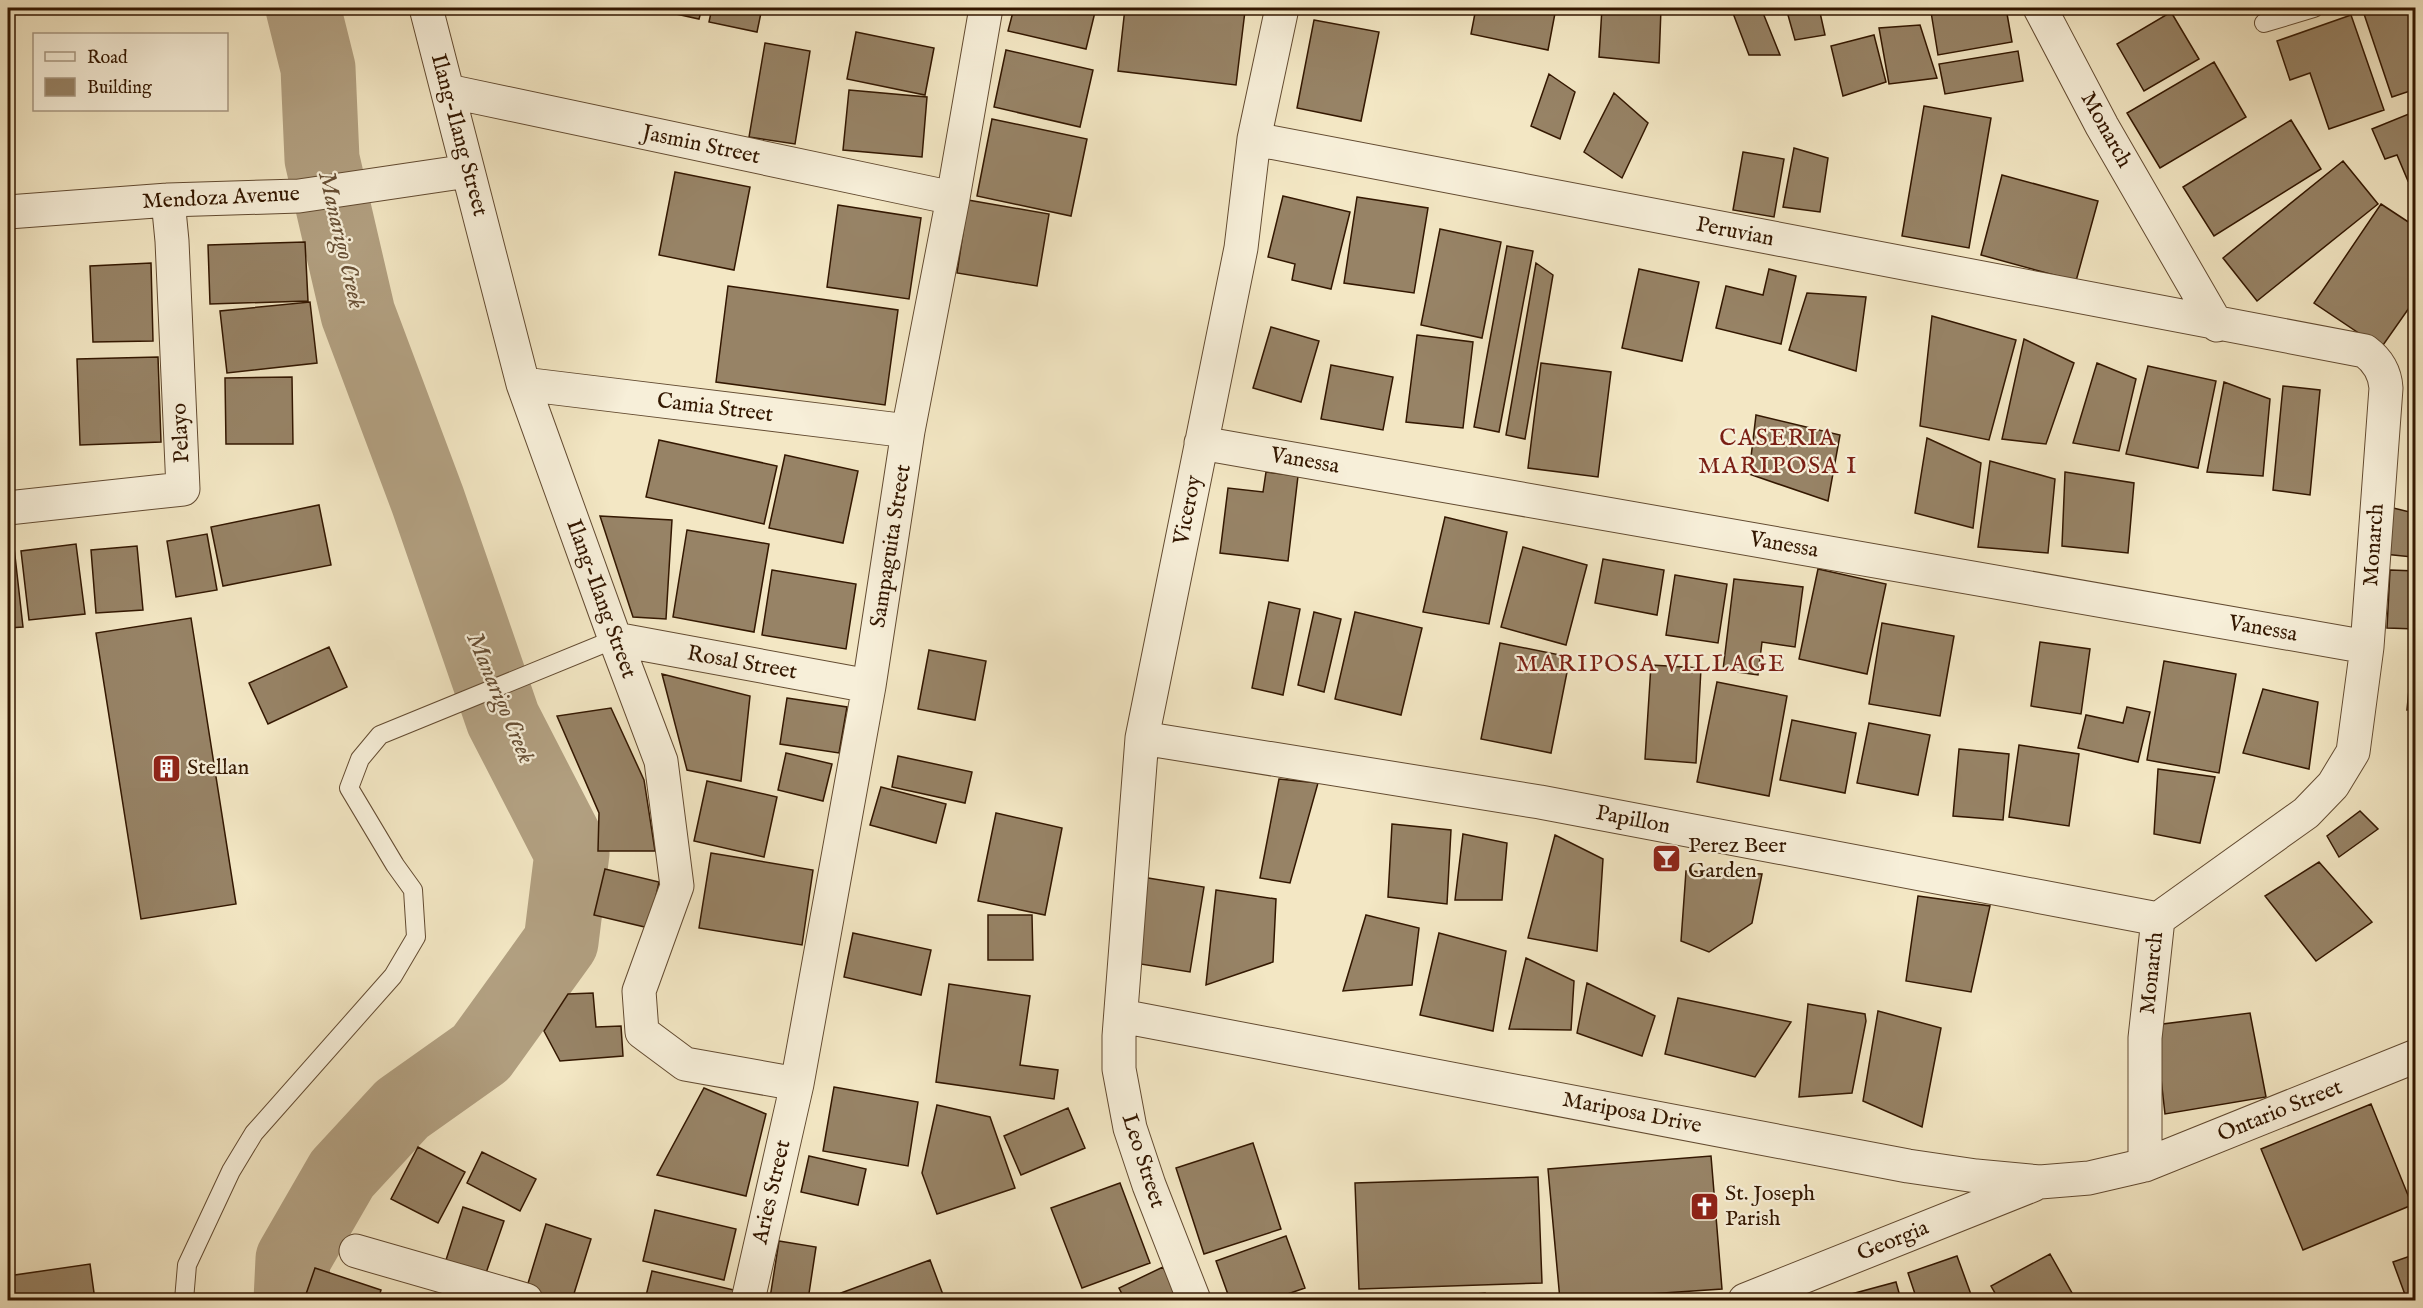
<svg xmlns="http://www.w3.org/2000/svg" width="2423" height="1308" viewBox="0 0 2423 1308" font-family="'IM FELL English',serif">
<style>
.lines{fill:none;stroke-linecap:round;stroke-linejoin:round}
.river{stroke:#b2a081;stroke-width:75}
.building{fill:#978366;stroke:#331700;stroke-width:1.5}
.lane-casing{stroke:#634b31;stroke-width:20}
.street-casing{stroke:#634b31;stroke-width:35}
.lane{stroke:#f7efd9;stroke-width:18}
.street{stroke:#f7efd9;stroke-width:33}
.labels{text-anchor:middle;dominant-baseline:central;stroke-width:4.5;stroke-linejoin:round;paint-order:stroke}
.street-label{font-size:22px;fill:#331700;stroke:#f7efd9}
.poi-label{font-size:22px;fill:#331700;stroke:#f7efd9;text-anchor:start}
.water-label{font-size:24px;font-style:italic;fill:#664e34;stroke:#f7efd9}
.neighbourhood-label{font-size:24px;letter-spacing:1.5px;fill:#7a1f14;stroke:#f7efd9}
</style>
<rect width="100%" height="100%" fill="#f3e7c4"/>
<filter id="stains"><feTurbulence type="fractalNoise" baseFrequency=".00333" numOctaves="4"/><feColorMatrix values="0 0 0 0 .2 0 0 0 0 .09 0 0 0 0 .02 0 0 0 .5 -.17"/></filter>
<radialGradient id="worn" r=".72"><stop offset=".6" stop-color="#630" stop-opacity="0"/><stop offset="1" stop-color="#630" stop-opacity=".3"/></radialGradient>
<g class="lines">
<!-- river -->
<path class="river" d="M291,1300L293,1259L342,1174L402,1109L481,1053L561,942L572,853L503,719L428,501L358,314L322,159L318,68L303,8"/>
</g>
<!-- building -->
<path class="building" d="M649,8H702L699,19Z
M712,8H762L757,32L709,22Z
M1014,8H1096L1086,49L1008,31Z
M1125,8H1212L1245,11L1236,85L1118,71Z
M1476,8H1556L1548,50L1471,34Z
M1602,8H1661L1659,63L1599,57Z
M1731,8H1761L1780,55H1749Z
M1786,8H1819L1825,35L1795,40Z
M1960,8H2006L2012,42L1938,55L1931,12Z
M2362,8H2416V89L2392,97Z
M2171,12L2199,59L2144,91L2117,44Z
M2351,15L2384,110L2329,129L2310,73L2290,80L2277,41Z
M1314,20L1379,32L1361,121L1297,108Z
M1920,25L1937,78L1889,84L1879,28Z
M856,32L934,48L925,95L847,79Z
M1874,35L1886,82L1843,96L1831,46Z
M765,43L810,51L795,144L749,137Z
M1006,50L1093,70L1080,127L994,107Z
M2018,51L2023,81L1945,94L1939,64Z
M2214,62L2246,117L2160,168L2127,113Z
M1549,74L1575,92L1560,139L1531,126Z
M849,90L927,97L922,157L843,150Z
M1614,93L1648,123L1622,178L1584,152Z
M1924,106L1991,118L1969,248L1902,236Z
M2416,111V178L2408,181L2397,155L2385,159L2372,129Z
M992,119L1087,139L1071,216L977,196Z
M2291,120L2321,169L2214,236L2183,187Z
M1794,148L1828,158L1820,212L1783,207Z
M1743,152L1784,159L1774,217L1733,210Z
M2343,161L2378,204L2257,301L2223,258Z
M675,172L750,187L734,270L659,255Z
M2002,175L2098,201L2076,281L1981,255Z
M1283,196L1350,212L1331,289L1292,280L1295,264L1268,257Z
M1357,197L1428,208L1414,293L1344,283Z
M968,200L1049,214L1037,286L957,273Z
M2381,204L2416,227V298L2381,348L2314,303Z
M838,205L921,218L909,299L827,287Z
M1440,229L1501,242L1482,338L1421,325Z
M305,242L308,301L210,304L208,245Z
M1507,246L1533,251L1499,432L1474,427Z
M151,263L153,341L93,342L90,266Z
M1536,263L1553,275L1525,439L1506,435Z
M1639,269L1699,282L1682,361L1622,348Z
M1769,269L1796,276L1781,344L1716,328L1726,286L1763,295Z
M728,286L898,310L885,405L716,382Z
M1807,293L1866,297L1856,371L1789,350Z
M310,302L317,363L227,373L220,311Z
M1932,316L2016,340L1989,440L1920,426Z
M1271,327L1319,341L1301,402L1253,388Z
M1417,335L1473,342L1463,428L1406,422Z
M2024,339L2074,363L2046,444L2002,439Z
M158,357L161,442L80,445L77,359Z
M1541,363L1611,372L1598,477L1528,468Z
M2097,363L2136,379L2119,451L2073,443Z
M1331,365L1393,377L1383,430L1321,419Z
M2148,366L2216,381L2198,468L2126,454Z
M292,377L293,444H226L225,378Z
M2224,382L2270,399L2263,476L2207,472Z
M2283,386L2320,390L2310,495L2273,490Z
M1756,415L1840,435L1828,501L1749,474Z
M1927,438L1981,463L1973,528L1915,513Z
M659,440L777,466L764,524L646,497Z
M785,455L858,471L843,543L769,528Z
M1990,461L2055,479L2048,553L1978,547Z
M1266,472L1298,476L1288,561L1220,553L1228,488L1263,492Z
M2065,472L2134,483L2128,553L2062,546Z
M319,505L331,565L223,586L211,527Z
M2385,506L2414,513L2412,557L2384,554Z
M600,516L672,520L666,619L633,617Z
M1445,517L1507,532L1489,624L1423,612Z
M687,530L769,544L754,632L673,617Z
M207,534L217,590L176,597L167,541Z
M76,544L85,614L29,620L21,551Z
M137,546L143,610L96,613L91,550Z
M14,547L23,627L8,628V548Z
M1523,547L1587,565L1566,645L1501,627Z
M1603,559L1664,570L1657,615L1595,603Z
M1818,569L1886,584L1867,674L1799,659Z
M772,570L856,584L846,649L762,635Z
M2390,570L2416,571V629L2387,628Z
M1675,575L1727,584L1718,643L1666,635Z
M1734,579L1803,587L1795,647L1762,642L1758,675L1723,670Z
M1269,602L1300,609L1283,695L1252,688Z
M1314,612L1341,619L1324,692L1298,685Z
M1355,612L1422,628L1401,715L1335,699Z
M191,618L236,904L141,919L96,633Z
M1882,623L1954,636L1940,716L1869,704Z
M2414,638L2416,709L2407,710Z
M2040,642L2090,649L2081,714L2031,706Z
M1500,643L1570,657L1551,753L1481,739Z
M329,647L347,687L268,724L249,683Z
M929,650L986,661L975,720L918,709Z
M2164,661L2236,674L2219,773L2147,760Z
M1651,665L1701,668L1696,763L1645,759Z
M662,674L750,696L741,781L687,770Z
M1717,682L1787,696L1769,796L1697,782Z
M2263,689L2318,702L2309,769L2243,753Z
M787,698L847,707L839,753L780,744Z
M2127,707L2150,712L2138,762L2078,748L2086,715L2123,723Z
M611,708L644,780L655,851H598L599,813L557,716Z
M1792,720L1856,733L1845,793L1780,780Z
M1869,723L1930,735L1918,795L1857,783Z
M2019,745L2079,754L2069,826L2009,817Z
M1959,749L2009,754L2003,820L1953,816Z
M786,753L832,764L823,801L778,790Z
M898,756L972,772L965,803L892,787Z
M2158,769L2215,777L2200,843L2154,834Z
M1279,779L1318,783L1290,883L1260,878Z
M707,781L777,797L764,857L694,841Z
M881,787L946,804L936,843L870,825Z
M2360,811L2378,829L2339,857L2327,836Z
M996,813L1062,828L1045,915L978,901Z
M1392,824L1451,830L1447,904L1388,897Z
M1463,834L1507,843L1502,900H1455Z
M1555,835L1603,859L1597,951L1528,938Z
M711,853L813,870L802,945L699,928Z
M2319,862L2372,922L2316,961L2265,896Z
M605,869L659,882L649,928L594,915Z
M1686,871L1762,874L1752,923L1709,952L1681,941Z
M1142,877L1204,887L1190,972L1128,962Z
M1216,890L1276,899L1273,962L1206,985Z
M1918,896L1990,906L1971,992L1906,981Z
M988,915H1032L1033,960H988Z
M1366,915L1419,928L1412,985L1343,991Z
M853,933L931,950L921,995L844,977Z
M1439,933L1506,951L1493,1031L1420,1015Z
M1526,958L1574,981L1571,1030L1509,1029Z
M1587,983L1655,1016L1642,1056L1577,1033Z
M949,984L1030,996L1020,1065L1058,1070L1054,1099L936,1082Z
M593,993L596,1027L621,1026L623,1056L560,1061L544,1031L568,994Z
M1678,998L1791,1022L1755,1077L1665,1054Z
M1808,1004L1865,1014L1866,1021L1852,1093L1799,1097Z
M1878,1011L1941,1028L1922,1127L1863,1101Z
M2250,1013L2266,1097L2165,1114L2155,1025Z
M834,1087L918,1102L908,1166L823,1151Z
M704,1088L766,1114L746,1196L657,1175Z
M2371,1104L2412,1205L2303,1250L2261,1149Z
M937,1105L990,1117L1015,1188L937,1214L922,1173Z
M1068,1108L1085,1148L1021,1175L1004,1136Z
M1253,1143L1281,1229L1204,1254L1176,1168Z
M418,1147L465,1172L438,1223L391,1199Z
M482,1152L536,1179L520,1211L467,1183Z
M809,1156L866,1169L858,1205L801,1192Z
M1711,1156L1722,1289L1560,1300L1548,1169Z
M1538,1177L1542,1283L1359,1289L1355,1183Z
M1120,1183L1150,1263L1082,1288L1051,1208Z
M463,1207L504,1221L486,1273L446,1260Z
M655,1210L736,1229L724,1280L643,1261Z
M546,1224L591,1239L572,1300H557L526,1290Z
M1286,1236L1305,1288L1270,1300H1230L1216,1261Z
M779,1241L816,1247L808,1300L770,1298Z
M2050,1254L2076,1300H1999L1991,1286Z
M2416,1254V1300H2407L2393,1262Z
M1957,1256L1973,1300H1917L1908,1273Z
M930,1260L945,1300H844L841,1293Z
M90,1264L95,1300H8V1276Z
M1163,1267L1180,1300H1125L1119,1288Z
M315,1268L381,1290L378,1300H304Z
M652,1271L734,1290L731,1300H645Z
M1896,1282L1901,1300H1829Z
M1485,1293V1300H1436V1298Z"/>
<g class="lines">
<defs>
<path id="lane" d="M2264,23L2314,8
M184,1300L187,1265L231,1171L254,1133L393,976L416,937L413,890L395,865L349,788L360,759L380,735L615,639"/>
<path id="street" d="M426,8L523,384L615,639L661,761L677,886L639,991L642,1032L685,1064L797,1084
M2040,8L2102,126L2217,325
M448,91L953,198
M1254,139L2365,351C2377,360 2385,372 2386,388L2367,647L2353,752L2333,785L2306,813L2158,919L2145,1038V1165
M8,212L168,200L299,196L468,171
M523,384L908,431
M1201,443L2367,647
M8,508L183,489L172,241L168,200
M615,639L869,686
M1142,738L1540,802L2158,919
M1121,1016L1908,1166L1976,1176L2040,1182L2089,1178L2145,1165L2416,1056
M356,1251L526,1300
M748,1300L797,1084L869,686L908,431L953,198L986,8
M1194,1300L1149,1185L1130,1128L1119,1069V1036L1142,738L1241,248L1254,139L1282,8
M1745,1300L2033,1185"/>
</defs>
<!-- lane casing -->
<use href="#lane" class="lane-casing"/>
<!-- street casing -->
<use href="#street" class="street-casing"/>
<!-- lane -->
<use href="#lane" class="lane"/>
<!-- street -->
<use href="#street" class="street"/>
</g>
<!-- icons -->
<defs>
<symbol id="building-square" viewBox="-11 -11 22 22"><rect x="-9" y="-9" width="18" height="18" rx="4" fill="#8f2418" stroke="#f7efd9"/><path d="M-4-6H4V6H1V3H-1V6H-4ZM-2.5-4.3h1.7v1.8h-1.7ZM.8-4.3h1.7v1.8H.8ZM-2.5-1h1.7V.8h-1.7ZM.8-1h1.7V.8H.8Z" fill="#fff"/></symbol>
<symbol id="bar-square" viewBox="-11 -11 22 22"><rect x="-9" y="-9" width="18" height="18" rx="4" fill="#8f2418" stroke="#f7efd9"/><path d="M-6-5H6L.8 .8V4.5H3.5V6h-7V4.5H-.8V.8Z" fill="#fff"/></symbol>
<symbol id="church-square" viewBox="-11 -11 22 22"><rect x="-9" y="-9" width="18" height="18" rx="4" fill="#8f2418" stroke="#f7efd9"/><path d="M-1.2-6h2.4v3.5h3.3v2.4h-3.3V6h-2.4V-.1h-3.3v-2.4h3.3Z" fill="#fff"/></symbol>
</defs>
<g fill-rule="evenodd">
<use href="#building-square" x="150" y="752" width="33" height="33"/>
<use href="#bar-square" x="1650" y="842" width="33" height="33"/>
<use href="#church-square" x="1688" y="1190" width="33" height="33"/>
</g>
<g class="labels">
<!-- street labels -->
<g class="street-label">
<text transform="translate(2106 130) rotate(61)">Monarch</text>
<text transform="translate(459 135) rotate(75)">Ilang-Ilang Street</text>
<text transform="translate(701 145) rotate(12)">Jasmin Street</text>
<text transform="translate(221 198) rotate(-3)">Mendoza Avenue</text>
<text transform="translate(1735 232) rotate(11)">Peruvian</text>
<text transform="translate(715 408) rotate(7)">Camia Street</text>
<text transform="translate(181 433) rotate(-93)">Pelayo</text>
<text transform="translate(1305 461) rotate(10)">Vanessa</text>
<text transform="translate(1188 510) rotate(-79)">Viceroy</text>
<text transform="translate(1784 545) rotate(10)">Vanessa</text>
<text transform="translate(2374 545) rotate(-86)">Monarch</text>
<text transform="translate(891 546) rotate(-81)">Sampaguita Street</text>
<text transform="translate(601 599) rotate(70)">Ilang-Ilang Street</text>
<text transform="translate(2263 629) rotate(10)">Vanessa</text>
<text transform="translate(742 663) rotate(10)">Rosal Street</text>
<text transform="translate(1633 820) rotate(11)">Papillon</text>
<text transform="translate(2152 973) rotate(-84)">Monarch</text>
<text transform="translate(2280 1111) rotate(-22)">Ontario Street</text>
<text transform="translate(1632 1113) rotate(11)">Mariposa Drive</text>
<text transform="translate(1143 1161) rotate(72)">Leo Street</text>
<text transform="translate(772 1192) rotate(-77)">Aries Street</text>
<text transform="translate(1893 1241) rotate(-22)">Georgia</text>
</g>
<!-- poi labels -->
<g class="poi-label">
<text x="187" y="768">Stellan</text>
<text x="1688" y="846">Perez Beer<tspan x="1688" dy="25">Garden</tspan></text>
<text x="1725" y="1194">St. Joseph<tspan x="1725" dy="25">Parish</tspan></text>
</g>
<!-- water labels -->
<g class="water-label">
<text transform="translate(341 240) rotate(77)">Manarigo Creek</text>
<text transform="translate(500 698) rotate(67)">Manarigo Creek</text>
</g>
<!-- neighbourhood labels -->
<g class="neighbourhood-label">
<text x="1778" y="438">CASERIA<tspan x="1778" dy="28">MARIPOSA I</tspan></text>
<text x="1651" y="664">MARIPOSA VILLAGE</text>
</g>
</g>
<!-- margin -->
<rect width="2423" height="1308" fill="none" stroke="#f3e7c4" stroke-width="30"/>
<rect x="9" y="9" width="2405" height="1290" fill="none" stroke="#331700" stroke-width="3"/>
<rect x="15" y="15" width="2393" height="1278" fill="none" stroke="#331700" stroke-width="1.5"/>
<!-- legend -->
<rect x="33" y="33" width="195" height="78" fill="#f7efd9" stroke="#a99982" stroke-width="1.5"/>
<rect x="45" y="52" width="30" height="9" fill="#f7efd9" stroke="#a99982" stroke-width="1.5"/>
<text x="87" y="63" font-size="18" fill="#331700">Road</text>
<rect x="45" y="78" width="30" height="18" fill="#978366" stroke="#a99982" stroke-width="1.5"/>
<text x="87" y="93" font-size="18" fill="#331700">Building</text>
<rect width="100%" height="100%" filter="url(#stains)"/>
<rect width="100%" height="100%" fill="url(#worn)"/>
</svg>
